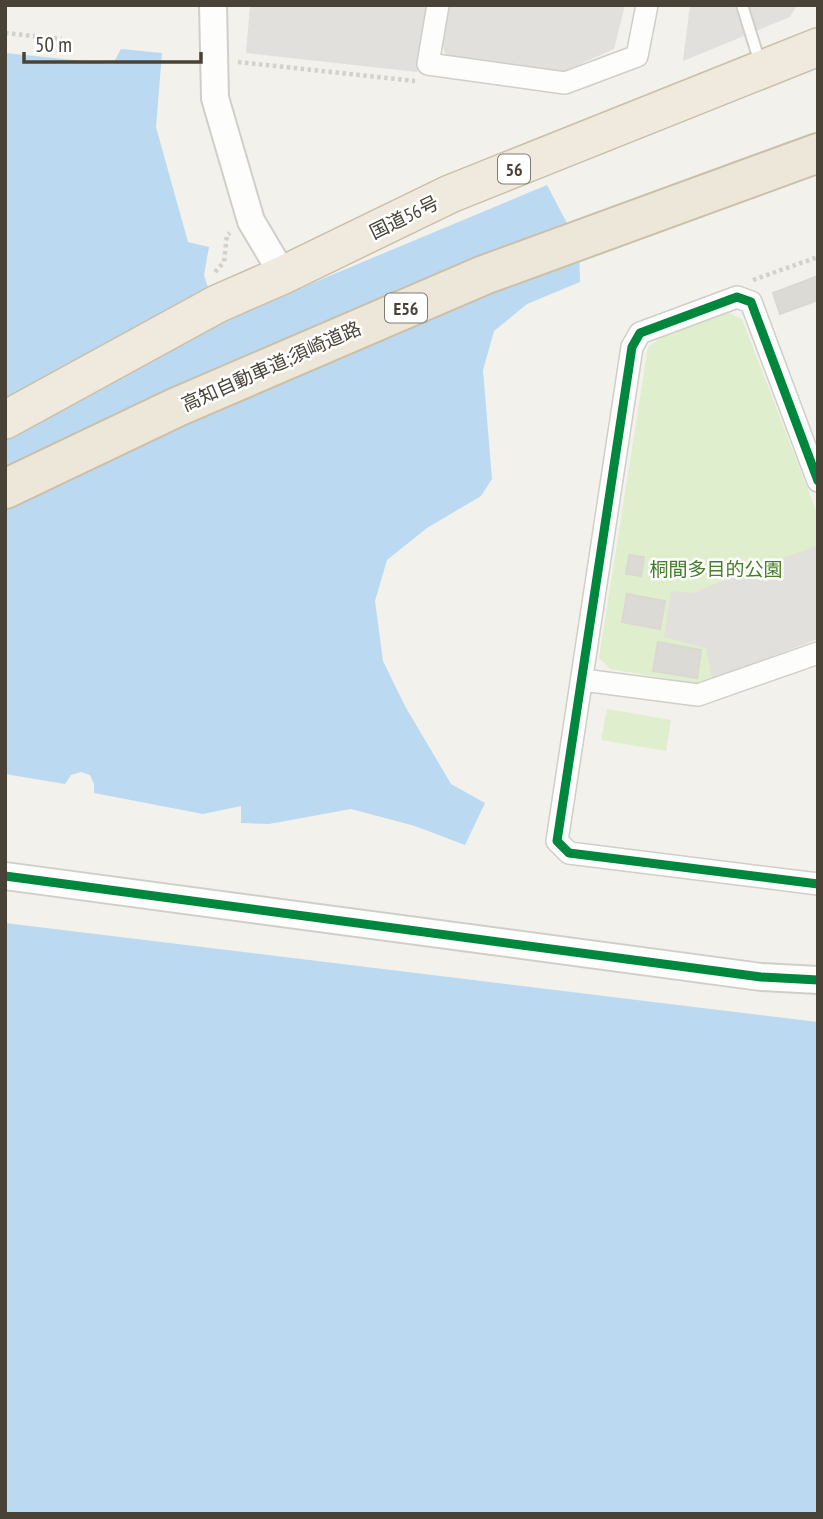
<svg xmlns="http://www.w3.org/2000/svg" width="823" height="1519" viewBox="0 0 823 1519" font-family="'PT Sans Narrow','Noto Sans JP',sans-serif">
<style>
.green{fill:#dfeecc}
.parking{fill:#e2e0dc}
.water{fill:#bbdaf1}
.building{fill:#dcdad4;stroke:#dad8d2;stroke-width:2}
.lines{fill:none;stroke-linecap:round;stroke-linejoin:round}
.service-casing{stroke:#d0cec9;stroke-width:14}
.minor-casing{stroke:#d0cec9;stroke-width:24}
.tertiary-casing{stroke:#d0cec9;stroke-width:30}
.trunk-casing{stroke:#cbbfa7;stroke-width:40}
.motorway-casing{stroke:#cbbfa7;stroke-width:42}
.path{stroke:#d2d1ca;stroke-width:4.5;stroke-dasharray:3.5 3.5;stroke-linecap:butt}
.service{stroke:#fdfdfc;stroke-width:10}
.minor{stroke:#fdfdfc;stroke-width:21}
.tertiary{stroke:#fdfdfc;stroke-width:26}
.trunk{stroke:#f0eade;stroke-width:37}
.motorway{stroke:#ede7d9;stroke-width:38}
.cycleway-casing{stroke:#fff;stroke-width:13}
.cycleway{stroke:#00873e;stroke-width:9}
.labels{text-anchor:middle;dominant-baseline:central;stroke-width:5;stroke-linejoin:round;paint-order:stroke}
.shield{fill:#fff;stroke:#807b73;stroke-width:2}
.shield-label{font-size:18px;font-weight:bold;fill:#494337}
.street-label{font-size:19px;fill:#494337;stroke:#fff}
.park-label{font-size:19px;fill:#457e27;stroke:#fff}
</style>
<rect width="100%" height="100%" fill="#f2f1ec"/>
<!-- green -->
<path class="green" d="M726,312L742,319L818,516V639L698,684L610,669L599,658L648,347L662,337Z
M607,709L671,720L666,751L601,740Z"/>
<!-- parking -->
<path class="parking" d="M250,5H428L417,72L246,53Z
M447,5H625L614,49L555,75L445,55L441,36Z
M690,5H797L790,17L683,61Z
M818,545V639L712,679L706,648L664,637L671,591L692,593Z"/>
<!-- water -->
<path class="water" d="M121,49L162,53L156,127L188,242L209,247L204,275L219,322L547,185L579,246L580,282L527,304L494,331L483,370L492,479L481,496L427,528L387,560L375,601L383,661L405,706L451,784L485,803L465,845L415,826L351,809L269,824L241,823V806L203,814L94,793V784L90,775L81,772L71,775L65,784L5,774V53L113,64Z
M5,923L818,1022V1514H5Z"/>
<!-- building -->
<path class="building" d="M818,276V300L780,314L773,293Z
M629,555L644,557L641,576L626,574Z
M627,594L665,601L660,629L622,622Z
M658,642L701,650L697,678L653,671Z"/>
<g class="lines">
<defs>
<path id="service" d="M742,5L760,63"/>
<path id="minor" d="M438,5L428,64L565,83L637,56L647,5
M818,481L751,302L737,297L640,333L632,347L557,841L569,853L818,884
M583,680L698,695L818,653"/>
<path id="tertiary" d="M213,5L215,98L251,221L283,275
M5,876L761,977L818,980"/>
<path id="trunk" d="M5,420L217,304L283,275L450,194L818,47"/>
<path id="motorway" d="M5,489L177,407L484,275L818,153"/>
</defs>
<!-- service casing -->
<use href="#service" class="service-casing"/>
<!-- minor casing -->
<use href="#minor" class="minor-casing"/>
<!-- tertiary casing -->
<use href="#tertiary" class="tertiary-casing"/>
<!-- trunk casing -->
<use href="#trunk" class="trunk-casing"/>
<!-- motorway casing -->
<use href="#motorway" class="motorway-casing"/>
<!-- path -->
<path class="path" d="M5,33L62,39
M238,62L415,81
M215,272L224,262L227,235L230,233
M753,280L818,257"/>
<!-- service -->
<use href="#service" class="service"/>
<!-- minor -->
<use href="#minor" class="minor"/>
<!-- tertiary -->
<use href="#tertiary" class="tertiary"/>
<!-- trunk -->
<use href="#trunk" class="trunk"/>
<!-- motorway -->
<use href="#motorway" class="motorway"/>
<defs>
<path id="cycleway" d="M818,481L751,302L737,297L640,333L632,347L557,841L569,853L818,884
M5,876L761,977L818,980"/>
</defs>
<!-- cycleway casing -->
<use href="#cycleway" class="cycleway-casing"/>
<!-- cycleway -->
<use href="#cycleway" class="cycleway"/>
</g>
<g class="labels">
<!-- shield labels -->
<g class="shield">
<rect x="498" y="154.5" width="32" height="29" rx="5"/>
<rect x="385" y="293.5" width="42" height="29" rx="5"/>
</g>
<g class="shield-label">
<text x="514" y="169">56</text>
<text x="406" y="308">E56</text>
</g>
<!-- street labels -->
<g class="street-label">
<text transform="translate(404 217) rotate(-26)">国道56号</text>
<text transform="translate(271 366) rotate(-24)">高知自動車道;須崎道路</text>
</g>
<!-- park labels -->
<g class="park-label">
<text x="716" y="569">桐間多目的公園</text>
</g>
</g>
<!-- border -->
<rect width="823" height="1519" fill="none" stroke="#494337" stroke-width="14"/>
<!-- scale -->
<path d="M24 52v10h177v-10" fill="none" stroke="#494337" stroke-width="3.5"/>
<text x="35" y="52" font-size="21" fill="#494337" stroke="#ffffff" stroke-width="5" paint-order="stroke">50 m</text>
</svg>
